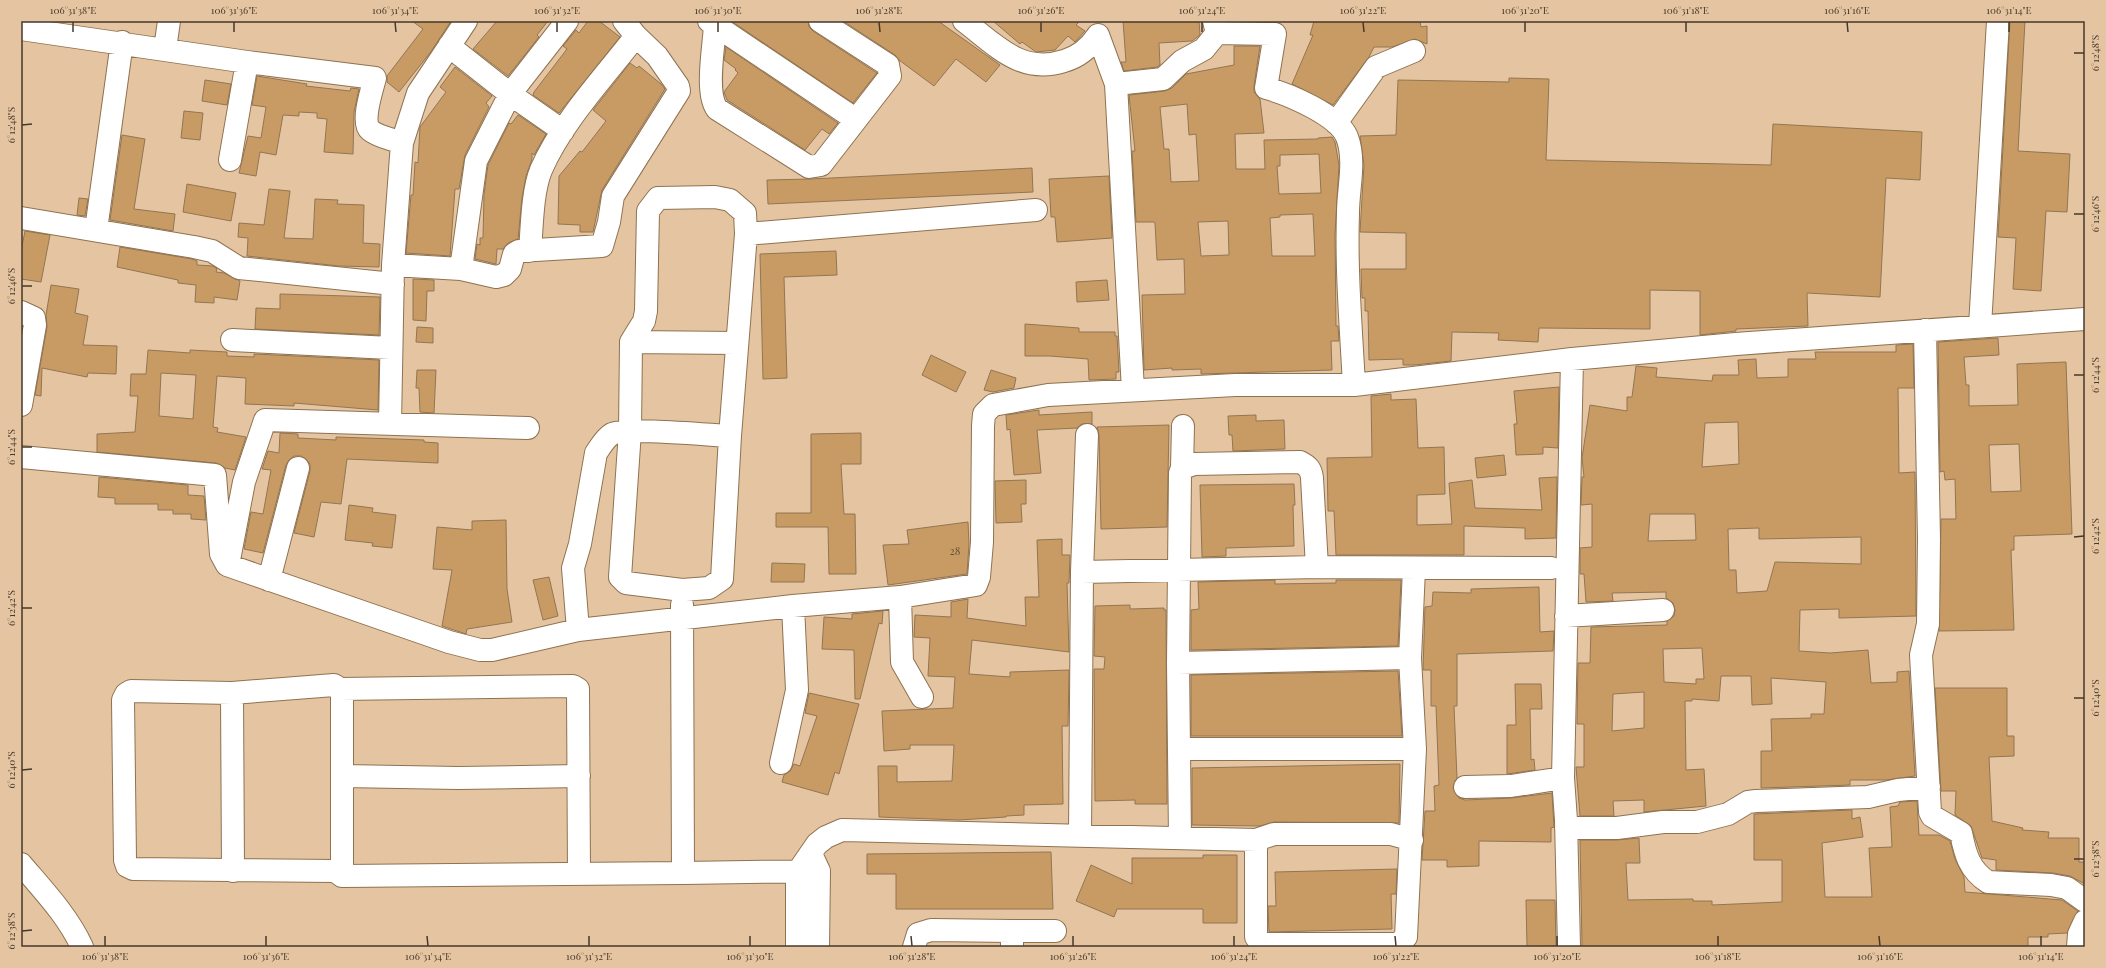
<svg xmlns="http://www.w3.org/2000/svg" width="2106" height="968" viewBox="0 0 2106 968" font-family="'Playfair Display',serif">
<style>
.building{fill:#c99b64;stroke:#927553;fill-rule:evenodd}
.lines{fill:none;stroke-linecap:round;stroke-linejoin:round}
.minor-casing{stroke:#8f7250;stroke-width:24}
.minor{stroke:#fff;stroke-width:22}
.ticks{fill:none;stroke:#46392a;stroke-width:1.5}
.labels{text-anchor:middle;dominant-baseline:central;stroke-width:3;stroke-linejoin:round;paint-order:stroke}
.number-label{font-size:11px;fill:#675238}
.neatline{fill:none;stroke:#46392a;stroke-width:1.5}
.ticks-label{font-size:10px;text-anchor:middle;fill:#46392a}
</style>
<rect width="100%" height="100%" fill="#e5c5a1"/>
<!-- building -->
<path class="building" d="M412,21H451L430,53L399,92L387,82V76L423,29Z
M497,21H548L537,35L539,37L508,76L473,49Z
M588,21H599L620,37L559,113L533,95L534,92L567,49L563,46L576,30L579,33Z
M731,21H808L809,27L813,31L877,73L853,103Z
M843,21H938L1000,65L986,82L956,59L934,86L899,60L895,55Z
M993,21H1080L1076,25L1085,31L1075,42L1068,36L1055,50L1036,52L1022,42L1020,44Z
M1123,21H1199L1200,35L1192,41L1159,43L1160,65L1157,67L1124,71L1121,62H1126Z
M1314,21H1420L1421,27L1427,26V44L1415,39L1392,47H1374L1369,57L1333,105L1292,84L1313,35H1310Z
M2010,21H2025L2018,151L2070,154L2067,212L2046,211L2041,291L2013,289L2016,238L1998,237Z
M1234,46H1260L1254,86V92L1260,99L1264,133L1235,134L1236,169H1265L1264,140L1318,139V138L1332,137L1335,142L1339,165L1335,234L1336,326H1338L1339,341H1331L1332,370L1201,374V369L1172,370V368L1144,370L1142,295L1185,294L1184,259L1157,260L1155,223L1154,222H1136L1132,151H1135L1129,95L1165,91L1172,88L1186,74L1234,65ZM1187,104L1189,135L1196,134L1199,181L1171,182L1169,149H1164L1160,107ZM1319,154L1321,193L1279,194L1277,166H1280V155ZM1313,214L1315,256H1272L1270,218L1280,217V215ZM1228,221L1229,255L1201,256L1198,222Z
M726,47L838,123L829,134L822,129L805,150L727,100L724,92L738,73L735,70L736,69L724,60Z
M630,63L637,68L639,66L661,84L665,89L602,190L593,232H580V225L558,224L559,176L580,151L582,152L606,121L593,110Z
M455,67L492,96L486,103L489,107L465,155L459,189H455L450,256L406,253L411,195H413L415,162L418,163L420,127L446,92L440,87Z
M257,76L307,84L306,86L350,91L351,88L359,89L354,112L353,154L324,152L327,119L317,118V113L299,112V116L283,115L276,155L260,152L256,176L239,173L248,136L261,138L266,107L252,105Z
M1509,78L1549,79L1546,160L1771,165L1773,124L1922,132L1920,180L1886,178L1880,297L1807,293L1808,326L1736,329V331L1700,335V291L1650,290V329L1539,328L1538,342L1498,340L1499,333L1452,332L1451,361L1414,365H1403V359L1369,360L1368,311H1365V298H1362L1361,269H1406V233L1360,232L1364,165L1360,136L1396,135L1398,80L1509,82Z
M205,80L231,84L227,105L202,101Z
M184,111L203,113L200,140L181,138Z
M518,115L546,134L534,155L532,153V159L526,176L522,198L518,239L508,243L503,249H497L496,264L475,259L477,244L480,245V238H483L484,194L488,165L509,123L511,124Z
M122,135L145,139L134,209L175,214L173,231L110,220Z
M1032,168L1033,192L768,204L767,180L811,179Z
M1109,176L1112,238L1057,242L1055,217H1051L1049,179Z
M187,184L236,193L231,221L183,212Z
M269,189L290,191L284,238L313,239L315,199L338,200L337,204L364,205L363,243L380,244L379,267L339,266L247,256L248,238L238,237L239,223L264,225Z
M79,198L88,199L85,216L77,215Z
M25,231L50,235L41,282L21,279V251Z
M120,247L192,259L197,261V265L213,266L217,269L216,272L224,273L240,281L237,300L214,297V303L195,302L196,285L178,283V280L117,267Z
M836,251L837,275L784,277L787,378L763,379L760,254Z
M413,279L434,280V291H427L426,321L413,320Z
M1107,280L1109,300L1077,302L1076,282Z
M51,285L79,289L75,313L88,316L83,345L117,346L116,374L88,373L87,377L42,368L41,396L35,395L47,327L46,315Z
M280,294L380,297L379,335L255,329L256,308L280,309Z
M1025,324L1079,328V332H1115V336H1117L1119,372H1116V379L1089,380L1088,359L1050,356H1025Z
M417,327L433,328V343L416,342Z
M1998,338L1999,355L1964,357L1966,385H1969V406L2018,405L2017,364L2066,362L2072,534L2014,536V550H2011L2014,630L1939,631L1941,519H1956L1955,479L1945,480L1944,471L1940,472L1938,342ZM2019,444L2021,491L1991,492L1989,445Z
M1913,344L1914,388H1898L1899,473L1915,472L1916,616L1839,618V609L1800,610L1799,651L1830,653L1868,650L1871,683L1897,682V672L1909,671L1915,776L1886,780H1850V785L1761,788V751H1772L1771,719L1811,718V714H1824L1826,682L1771,678L1772,704L1752,705L1751,676H1721L1719,701L1692,699V701H1685L1686,770L1704,769L1706,806L1644,812V800L1613,801L1614,816H1580L1576,767H1584V724H1577L1578,663H1590L1591,627L1667,625V621L1674,616L1675,610L1673,603L1666,598V592L1612,593L1613,601L1586,602L1584,574H1580V548L1592,547V504L1581,505L1582,477H1584L1582,458L1590,405L1627,411V397H1632L1636,366L1657,368L1656,377L1712,381L1713,375H1739L1738,360L1756,359L1757,378L1788,377V359H1816L1815,352H1896V345ZM1738,422L1739,464L1702,467L1705,423ZM1650,514H1695L1696,540L1648,541ZM1759,528V539L1861,537V564L1775,562L1767,591L1737,593L1736,570H1729L1728,529ZM1702,648L1704,679H1696V684L1664,682L1663,649ZM1644,692V728L1612,731L1613,694Z
M148,350L190,353V350L227,352V356L254,357V354L379,360L378,410L294,403V406L245,404L246,378L217,376L213,427L218,428L217,432L246,437L235,470L225,468L216,463L97,452V434L135,432L138,396H130L131,374H146ZM161,373L196,375L193,419L159,416Z
M931,355L966,372L956,392L922,375Z
M417,370H436L434,413L420,412L419,388H416Z
M991,370L1016,378L1014,388L993,392L984,390Z
M1559,387L1558,448L1543,447V454L1516,455L1514,424H1517L1514,391Z
M1391,394V400L1416,399L1418,448L1444,447L1445,494L1417,495V525L1452,524L1449,483L1472,480L1475,508L1542,510L1539,478L1557,477L1556,538L1525,539V528L1464,526V555H1336L1334,511H1328L1327,458L1372,457L1371,396Z
M1039,410V415L1092,412V424H1082L1077,428L1037,430L1041,473L1014,475L1010,429L1007,430L1006,415Z
M1256,415V421L1284,420L1285,449L1233,451L1232,435H1229L1228,416Z
M1169,425L1167,527L1101,529L1099,435L1097,427Z
M280,433L298,434V438L336,440V437L424,440V442L438,443V463L347,459L341,504L321,502L314,537L294,533L310,471V464L306,459L301,456H294L289,460L286,465L263,553L244,549L251,512L263,514L271,470L262,469L268,451L279,453Z
M861,433V464H841L844,514H855L856,574H829L828,527H776V513H811V434Z
M1504,455L1506,475L1477,478L1475,458Z
M99,477L188,485V495L204,496L206,520L191,519V514H173V510H158V504H115V498L98,497Z
M1026,480V504H1021L1022,522L996,523L995,481Z
M1294,484L1295,505H1293L1294,546L1226,548V556L1202,557L1200,485Z
M349,505L373,508L372,512L396,515L392,548L372,546L373,543L345,540Z
M506,520L507,589L512,622L467,629L466,634L442,626L452,570L433,569L437,527L472,530V521Z
M968,522L969,544L967,574L888,585L883,545L909,544L907,530Z
M1062,539V555H1070L1069,583H1067L1069,652L972,640L969,674L1010,677V672L1069,670L1068,726H1062L1063,804L1024,805V815L1006,816V817L959,820L879,817L878,766H897V782L952,781L954,745H910V749L884,751L882,711L953,708L955,677L928,676L930,638L914,637L915,615L951,617V602L968,599L967,618L1026,626L1025,597H1039L1037,540Z
M772,563L805,564L804,582H771Z
M549,577L558,616L543,620L533,580Z
M1275,580V584L1336,583V580H1401L1398,646L1191,650V610L1199,609L1198,582Z
M1539,587L1540,632L1554,631L1553,651L1457,654V706H1454L1457,778L1453,788L1459,798L1465,800L1511,798L1552,793L1554,827L1551,828V842L1479,841V866L1447,867V860H1422L1425,811H1435L1434,786L1439,785L1436,706H1431V670H1423L1425,607L1432,606L1433,592L1471,593V589Z
M1130,605V609L1164,608V610H1166L1167,804H1135V800L1095,801L1094,669H1104L1105,657L1094,656L1095,606Z
M883,611L882,624L879,623L860,699H855L854,650L822,649L824,617L852,619V614Z
M1398,671L1402,736H1191V675Z
M1515,684H1541L1542,709H1530L1531,760L1534,759L1535,770L1507,774V725H1516Z
M1935,688H2007V736H2014V756L1989,757L1992,821L2023,828L2022,830L2049,832L2048,838H2079V862H2085V884L2070,876L2053,873L1996,870V860L1982,858L1971,826L1955,815L1956,791H1941Z
M809,693L859,704L839,774L835,772L828,795L782,782L784,775L790,771L794,764L800,766L817,716L805,713Z
M1400,764L1399,823L1274,822L1260,826L1192,825V768Z
M1917,801L1919,835H1939L1950,841L1955,859L1964,877L1965,892L2062,900L2078,911L2067,933L2048,934V937H2028V947H1582L1580,840H1617L1639,838L1640,863H1626L1628,900L1693,899V901H1712V905L1782,902V860H1754V814L1852,810V819L1860,817L1863,837L1822,843L1825,897H1872L1869,848L1892,847L1890,807L1898,806L1900,802Z
M1051,852L1053,909H896V874H867V854Z
M1203,855H1237V923H1203V909H1117L1114,917L1076,901L1091,865L1132,884V858H1203Z
M1397,869L1396,894H1391L1392,929L1269,932L1268,906H1276L1275,872Z
M1526,900H1555L1556,946L1527,947Z"/>
<g class="lines">
<defs>
<path id="minor" d="M709,21L855,119
M718,21L715,25C714,46 705,93 717,109L809,167L821,165L890,76L888,65L820,21
M964,21C996,45 1021,75 1064,61C1078,57 1090,47 1098,35L1116,84L1133,390
M21,29L247,62L375,78C372,89 361,123 370,130C378,137 392,139 402,143
M1217,33L1275,34L1266,88C1288,94 1338,115 1347,137C1356,161 1348,188 1348,213C1346,270 1351,328 1354,385
M449,46L510,94L563,131
M165,49L169,21
M1116,84L1163,79L1182,61L1204,49L1217,33L1214,21
M1336,123L1376,67L1414,51
M230,160L247,62
M715,197L730,200L745,213L746,234L730,436L722,579L709,588L682,590L626,583L620,577L630,431L631,342L644,321L646,311L648,211L658,198Z
M21,218L194,247L212,251L239,268L393,284
M96,230L122,42
M746,234L1036,210
M530,251C532,227 532,192 541,170C561,123 605,76 636,36
M393,265L461,269L496,277L504,275L510,269L514,254L519,251L602,246L609,222L613,196L679,91L678,86L657,56L636,36L624,21
M461,269L476,161L510,94L567,21
M21,312L34,318L35,325L21,405
M1980,326L1998,21
M1925,330L1929,539L1928,624L1921,655L1930,812L1932,816L1961,833C1965,853 1969,870 1988,882L2051,885L2067,888L2085,901
M232,340L390,348
M631,342L737,343
M390,424L393,265L402,143L418,93L466,21
M21,457L215,475L221,554L227,565L449,642L480,650H492L578,630L793,606L900,597L976,585L979,577L982,542L983,426L984,414L993,405L1048,395L1235,385H1354L1572,359L1736,344L2085,319
M1182,468L1183,426
M229,560L244,482L265,420L528,428
M1082,572L1317,567L1551,568
M269,580L298,468
M900,597L902,662L922,697
M682,605L683,873L819,871
M1566,616L1663,610
M578,630L573,568L580,544L596,453C601,446 605,438 612,434C626,427 709,435 730,436
M1178,663L1410,658
M340,689L573,686L578,689L579,873
M232,693L233,871
M1179,749H1415
M781,763L797,690L793,606
M343,776L458,778L579,776
M1465,787L1511,786L1563,778
M1566,828H1617L1663,822H1697L1728,814L1748,802L1756,801L1868,797L1898,790L1929,787
M1080,835L1082,572L1087,435
M1180,838L1178,663L1180,473L1182,468L1194,464L1300,462C1308,466 1311,469 1312,478L1317,567
M1256,840V937L1262,944H1398L1406,937L1415,749L1410,658L1414,569
M813,858L819,871L818,947
M21,864C43,890 68,916 82,947
M342,876V696L340,689L334,685L232,693L131,691L126,694L123,700L125,860L127,866L133,869L335,871L342,876L683,873
M1012,931H1055
M797,947V873L817,844L826,837L842,830L1256,840L1274,834H1391L1412,840
M914,947L918,934L931,930L1012,931V947
M1569,947L1566,820L1563,778L1572,359
M2078,947L2079,934L2085,921"/>
</defs>
<!-- minor casing -->
<use href="#minor" class="minor-casing"/>
<!-- minor -->
<use href="#minor" class="minor"/>
</g>
<!-- ticks -->
<path class="ticks" d="M73,22V32M234,22V32M395,22L396,32M557,22V32M718,22V32M879,22L880,32M1041,22V32M1202,22V32M1363,22L1364,32M1525,22V32M1686,22V32M1847,22L1848,32M2009,22V32M2074,53H2084M22,125L32,124M2074,214H2084M22,286H32M2074,375H2084M22,447H32M2074,537L2084,536M22,608H32M2074,698H2084M22,770L32,769M2074,859H2084M22,931L32,930M105,936V946M266,936V946M427,936L428,946M589,936V946M750,936V946M911,936L912,946M1073,936V946M1234,936V946M1395,936L1396,946M1557,936V946M1718,936V946M1879,936L1880,946M2041,936V946"/>
<g class="labels">
<!-- number labels -->
<g class="number-label">
<text x="955" y="550">28</text>
</g>
</g>
<!-- border -->
<rect width="2106" height="968" fill="none" stroke="#e5c5a1" stroke-width="44"/>
<rect x="22" y="22" width="2062" height="924" class="neatline"/>
<g class="ticks-label">
<text x="73" y="14">106°31'38"E</text>
<text x="234" y="14">106°31'36"E</text>
<text x="395" y="14">106°31'34"E</text>
<text x="557" y="14">106°31'32"E</text>
<text x="718" y="14">106°31'30"E</text>
<text x="879" y="14">106°31'28"E</text>
<text x="1041" y="14">106°31'26"E</text>
<text x="1202" y="14">106°31'24"E</text>
<text x="1363" y="14">106°31'22"E</text>
<text x="1525" y="14">106°31'20"E</text>
<text x="1686" y="14">106°31'18"E</text>
<text x="1847" y="14">106°31'16"E</text>
<text x="2009" y="14">106°31'14"E</text>
<text transform="translate(2095 53) rotate(-90)" y="4">6°12'48"S</text>
<text transform="translate(11 125) rotate(-90)" y="4">6°12'48"S</text>
<text transform="translate(2095 214) rotate(-90)" y="4">6°12'46"S</text>
<text transform="translate(11 286) rotate(-90)" y="4">6°12'46"S</text>
<text transform="translate(2095 375) rotate(-90)" y="4">6°12'44"S</text>
<text transform="translate(11 447) rotate(-90)" y="4">6°12'44"S</text>
<text transform="translate(2095 536) rotate(-90)" y="4">6°12'42"S</text>
<text transform="translate(11 608) rotate(-90)" y="4">6°12'42"S</text>
<text transform="translate(2095 698) rotate(-90)" y="4">6°12'40"S</text>
<text transform="translate(11 770) rotate(-90)" y="4">6°12'40"S</text>
<text transform="translate(2095 859) rotate(-90)" y="4">6°12'38"S</text>
<text transform="translate(11 931) rotate(-90)" y="4">6°12'38"S</text>
<text x="105" y="960">106°31'38"E</text>
<text x="266" y="960">106°31'36"E</text>
<text x="428" y="960">106°31'34"E</text>
<text x="589" y="960">106°31'32"E</text>
<text x="750" y="960">106°31'30"E</text>
<text x="912" y="960">106°31'28"E</text>
<text x="1073" y="960">106°31'26"E</text>
<text x="1234" y="960">106°31'24"E</text>
<text x="1396" y="960">106°31'22"E</text>
<text x="1557" y="960">106°31'20"E</text>
<text x="1718" y="960">106°31'18"E</text>
<text x="1880" y="960">106°31'16"E</text>
<text x="2041" y="960">106°31'14"E</text>
</g>
</svg>
